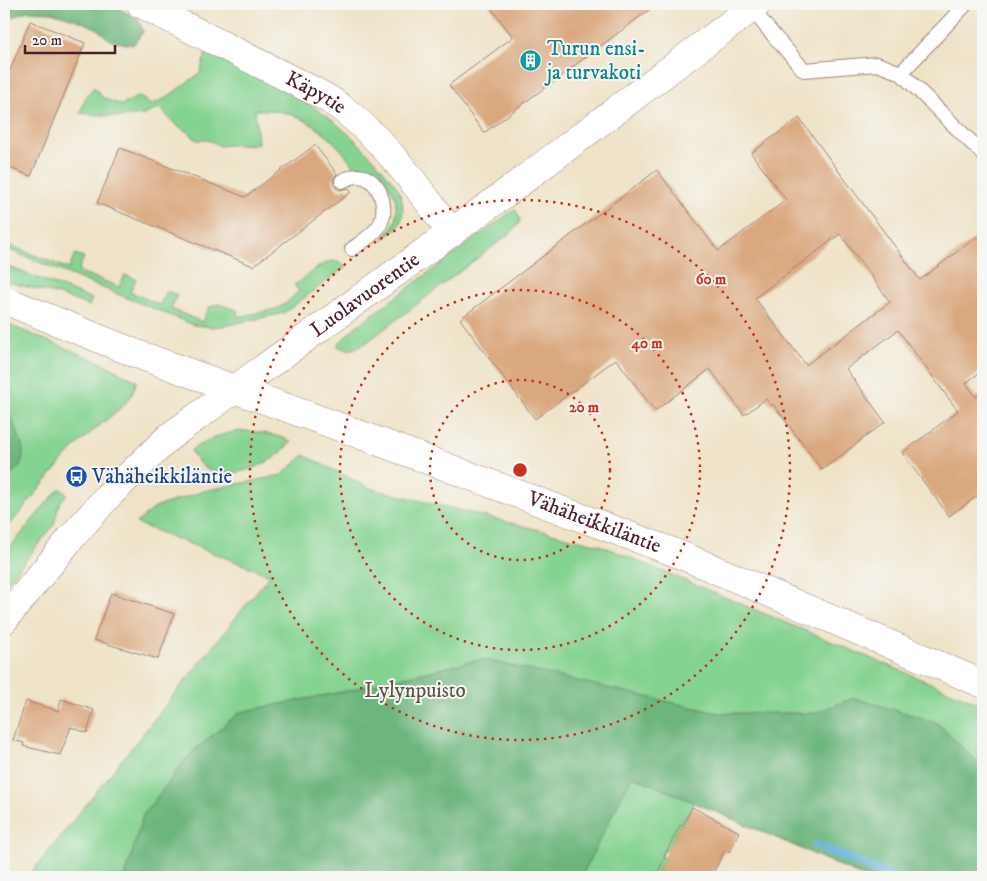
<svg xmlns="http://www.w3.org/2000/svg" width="987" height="881" viewBox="0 0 987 881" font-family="'IM FELL DW Pica',serif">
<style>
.green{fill:#85d391;stroke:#68795e}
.forest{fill:#6cb57b;stroke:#5b6a53}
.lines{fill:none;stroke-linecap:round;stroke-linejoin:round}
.stream{stroke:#62aedb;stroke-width:9}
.building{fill:#daa87f;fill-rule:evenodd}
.lane-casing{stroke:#9c8179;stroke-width:16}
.street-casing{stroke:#9c8179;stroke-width:29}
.secondary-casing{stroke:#9c8179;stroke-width:29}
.lane{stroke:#fff;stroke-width:14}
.street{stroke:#fff;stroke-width:28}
.secondary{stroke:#fff;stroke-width:28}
.ring{fill:none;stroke:#c8321e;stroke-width:2.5;stroke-dasharray:2.5 5}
.labels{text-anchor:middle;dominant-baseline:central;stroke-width:4;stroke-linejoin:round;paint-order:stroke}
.culture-label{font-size:21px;fill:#0d838f;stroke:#f6f6f2;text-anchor:start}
.street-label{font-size:21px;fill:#4a1f2b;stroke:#f6f6f2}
.transit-label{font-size:21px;fill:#164399;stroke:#f6f6f2;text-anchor:start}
.park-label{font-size:21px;fill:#5c554a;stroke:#f6f6f2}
.centre{fill:#c8321e;stroke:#f6f6f2;stroke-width:2.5}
.ring-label{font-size:15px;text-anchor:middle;font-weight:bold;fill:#c8321e;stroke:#f6f6f2;stroke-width:4;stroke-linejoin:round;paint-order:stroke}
</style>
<rect width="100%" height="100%" fill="#f6f6f2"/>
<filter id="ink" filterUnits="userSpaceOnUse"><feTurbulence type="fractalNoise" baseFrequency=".02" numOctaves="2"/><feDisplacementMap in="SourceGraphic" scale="10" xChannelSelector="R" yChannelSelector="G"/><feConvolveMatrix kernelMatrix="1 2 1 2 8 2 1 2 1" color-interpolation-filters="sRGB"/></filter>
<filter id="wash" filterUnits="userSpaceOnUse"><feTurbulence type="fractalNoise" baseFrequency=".0096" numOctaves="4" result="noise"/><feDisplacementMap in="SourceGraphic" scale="20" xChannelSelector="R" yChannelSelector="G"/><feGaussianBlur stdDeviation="1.12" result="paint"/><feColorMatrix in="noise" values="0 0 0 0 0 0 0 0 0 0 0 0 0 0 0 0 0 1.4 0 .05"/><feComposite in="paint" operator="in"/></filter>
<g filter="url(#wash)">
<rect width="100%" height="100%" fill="#efe3c7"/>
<!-- green -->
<path class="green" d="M206,53C246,72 289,90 325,115C348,132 370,153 388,176C392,181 397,186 399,191C404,202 405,218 397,228C393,232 387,236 382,240C387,234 393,228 395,220C402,193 382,166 354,166C329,132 298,107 255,110L258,144L227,145L220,146L213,142L207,140H197L194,138L191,134L175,124L160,108L144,115L119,117L80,113L86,97L94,87L103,98L122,105L139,96L151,105L166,98L200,73Z
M515,209L520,219L519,223L513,231L366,343C354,348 350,353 338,346V344L354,328Z
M4,225L10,228L4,243L69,269L75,254L84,257L78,271L119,287L125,275L136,279L130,292L160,305L167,291L177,295L171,309L202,322L209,307L218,304L237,310L238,317L276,309L285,304L299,291L294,285C303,279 321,263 331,261C337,261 341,263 346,267L285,312L280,314L228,325L213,327L194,325L4,248Z
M4,265L92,299L89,306L59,295L4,281Z
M4,323L102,363L137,381L132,394L124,405L79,443L63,460L4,532Z
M246,431C262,432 276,435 291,441C278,463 232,481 208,470C200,466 195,458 191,450C210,438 223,432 246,431Z
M304,455L369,488L600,545L983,705V877H864L802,849L694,802L682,826L680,825L667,851L664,850L661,856L665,858L655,877H28L270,575L136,523L156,507L204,491L282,475Z
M60,488L67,494L59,504L54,525L4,587V555L44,506Z"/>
<!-- forest -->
<path class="forest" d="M4,4H109L138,18L143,32L133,45L111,41L96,28L77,20L51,12L27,11L4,21Z
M4,388C6,397 6,407 10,415C15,427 28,450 21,463C19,468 14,471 10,474L4,472Z
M481,659L718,713H814L854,698L936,722L983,767V877H864L802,849L632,776L581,877H125L143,815L191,753L240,712L346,691Z"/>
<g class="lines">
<!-- stream -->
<path class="stream" d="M816,845L892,877"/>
</g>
<g id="blocks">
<!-- building -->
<path class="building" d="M488,4H657L484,133L449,85L513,37Z
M30,21L85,43L31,176L4,166V85Z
M799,118L920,280L983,232V370L966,383L976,397L983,392V492L949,516L902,453L958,411L898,330L846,369L885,422L822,470L773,404L771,405L766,399L744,415L710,369L655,411L616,359L535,419L460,319L657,170L718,251L786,200L751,153ZM840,234L890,302L806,365L755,298Z
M315,145L337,174L333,179L334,185L336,188L340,190L348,188L351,192L253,266L97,203L120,148L245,197Z
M111,593L174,614L158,659L94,640Z
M61,699L94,710L87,733L71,727L60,755L23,746L24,743L13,740L26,701L58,711Z
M692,807L739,832L729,852L725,850L711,877H655L665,858L664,857L680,825L682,826Z"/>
</g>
</g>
<g filter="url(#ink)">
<use href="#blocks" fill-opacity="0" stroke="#9c8179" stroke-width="1"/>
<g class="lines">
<defs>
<path id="lane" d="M751,8L774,36L804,70L877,64L901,73L983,154
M901,73L966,4
M342,181C347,179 352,176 357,176C379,176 388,206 381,222C377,233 362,242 352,249"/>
<g id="street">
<path id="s1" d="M141,4L316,92C324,96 332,101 339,106C385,140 418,188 452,233"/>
</g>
<g id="secondary">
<path id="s2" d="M4,300L137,354L337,426L681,555L983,684"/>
<path id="s3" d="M4,620L71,538L108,496L169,437L510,190L757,4"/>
</g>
</defs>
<!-- lane casing -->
<use href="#lane" class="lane-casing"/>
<!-- street casing -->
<use href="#street" class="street-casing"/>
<!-- secondary casing -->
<use href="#secondary" class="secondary-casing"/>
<!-- lane -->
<use href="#lane" class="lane"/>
<!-- street -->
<use href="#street" class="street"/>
<!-- secondary -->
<use href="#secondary" class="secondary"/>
</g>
</g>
<!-- distance rings -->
<g class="ring">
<circle cx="520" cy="470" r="90"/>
<circle cx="520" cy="470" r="180"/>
<circle cx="520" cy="470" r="270"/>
</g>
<!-- icons -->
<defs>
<symbol id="building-disc" viewBox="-11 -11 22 22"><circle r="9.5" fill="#0f9aa8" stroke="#f6f6f2"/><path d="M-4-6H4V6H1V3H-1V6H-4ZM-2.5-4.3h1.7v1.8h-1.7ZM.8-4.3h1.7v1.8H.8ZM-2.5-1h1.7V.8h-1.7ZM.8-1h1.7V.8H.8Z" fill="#fff"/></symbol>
<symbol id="bus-disc" viewBox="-11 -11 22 22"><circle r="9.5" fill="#1a4fb4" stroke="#f6f6f2"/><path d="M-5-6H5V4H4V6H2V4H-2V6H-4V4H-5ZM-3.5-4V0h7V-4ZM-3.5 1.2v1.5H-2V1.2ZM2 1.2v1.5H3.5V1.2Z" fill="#fff"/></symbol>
</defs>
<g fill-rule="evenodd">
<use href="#building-disc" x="518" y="48" width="25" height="25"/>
<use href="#bus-disc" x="64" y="464" width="25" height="25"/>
</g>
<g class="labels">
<!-- culture labels -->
<g class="culture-label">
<text x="547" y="49">Turun ensi-<tspan x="547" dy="24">ja turvakoti</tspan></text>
</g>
<!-- street labels -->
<g class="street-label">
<text stroke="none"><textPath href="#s1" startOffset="196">Käpytie</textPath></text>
<text stroke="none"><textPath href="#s3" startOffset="489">Luolavuorentie</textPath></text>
<text stroke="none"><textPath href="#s2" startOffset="631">Vähäheikkiläntie</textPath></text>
</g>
<!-- transit labels -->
<g class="transit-label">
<text x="92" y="477">Vähäheikkiläntie</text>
</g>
<!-- park labels -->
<g class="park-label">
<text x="415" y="691">Lylynpuisto</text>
</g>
</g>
<circle cx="520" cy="470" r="8" class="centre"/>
<g class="ring-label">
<text x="711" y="284">60 m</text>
<text x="647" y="348">40 m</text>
<text x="584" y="412">20 m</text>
</g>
<!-- margin -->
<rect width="987" height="881" fill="none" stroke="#f6f6f2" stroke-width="20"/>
<!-- scale -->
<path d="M25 45v8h90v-8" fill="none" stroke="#4a1f2b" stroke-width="2.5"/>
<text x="32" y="45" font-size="15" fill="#4a1f2b" stroke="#f6f6f2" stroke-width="4" paint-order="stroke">20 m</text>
</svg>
